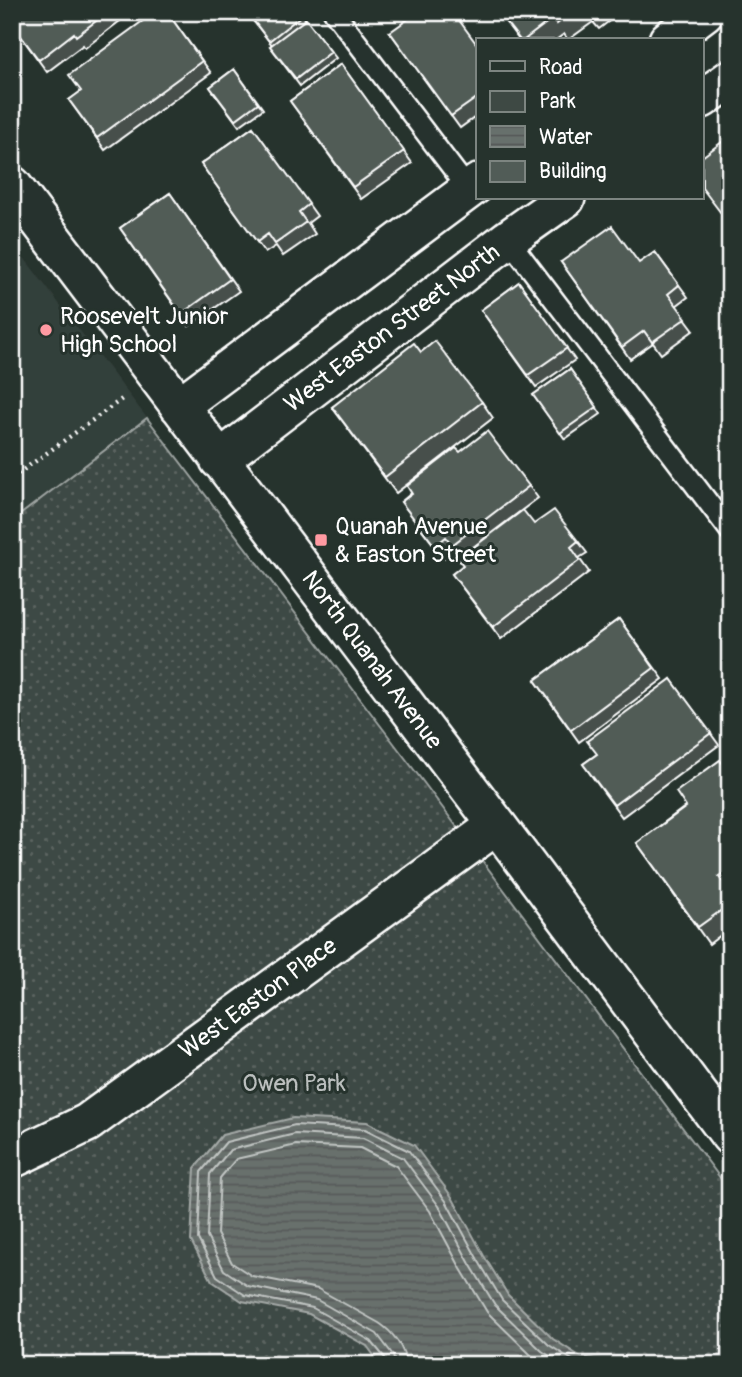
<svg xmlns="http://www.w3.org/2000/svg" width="742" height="1377" viewBox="0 0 742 1377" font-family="Pangolin,sans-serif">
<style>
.built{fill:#333f3a}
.green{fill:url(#green-dots);stroke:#9ea4a2;stroke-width:2}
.water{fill:url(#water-rules);stroke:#a4a9a7;stroke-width:2}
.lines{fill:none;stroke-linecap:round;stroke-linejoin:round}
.shore{stroke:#c2c6c4;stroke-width:2}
.service-casing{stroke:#fff;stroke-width:24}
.minor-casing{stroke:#fff;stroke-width:42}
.path{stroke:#fff;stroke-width:4.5;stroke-dasharray:2 5;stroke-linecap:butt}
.service{stroke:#26332d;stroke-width:19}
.minor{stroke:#26332d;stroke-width:37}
.wall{fill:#464f4b;stroke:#fff;stroke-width:2}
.building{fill:#515c57;stroke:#fff;stroke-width:2}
.poi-dot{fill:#ff9aa2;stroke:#26332d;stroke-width:2.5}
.labels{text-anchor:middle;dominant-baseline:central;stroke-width:6;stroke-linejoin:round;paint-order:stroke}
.poi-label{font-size:24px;fill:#fff;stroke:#26332d;text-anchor:start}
.street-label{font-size:24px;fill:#fff;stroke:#26332d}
.park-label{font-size:24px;fill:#bbbfbe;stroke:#26332d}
</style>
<defs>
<pattern id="green-dots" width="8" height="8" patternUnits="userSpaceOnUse" patternTransform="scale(1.75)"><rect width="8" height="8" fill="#3e4944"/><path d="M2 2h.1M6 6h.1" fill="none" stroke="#5b6460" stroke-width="1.8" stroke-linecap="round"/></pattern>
<pattern id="water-rules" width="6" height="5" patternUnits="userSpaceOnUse" patternTransform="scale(1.75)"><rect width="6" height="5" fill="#67706c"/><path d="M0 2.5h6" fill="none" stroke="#575a59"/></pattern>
</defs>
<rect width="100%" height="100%" fill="#26332d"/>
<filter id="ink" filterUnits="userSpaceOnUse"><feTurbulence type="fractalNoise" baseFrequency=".0143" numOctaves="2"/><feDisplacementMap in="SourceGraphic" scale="14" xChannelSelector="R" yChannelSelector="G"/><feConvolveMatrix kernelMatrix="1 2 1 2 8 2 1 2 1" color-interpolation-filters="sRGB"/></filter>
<g filter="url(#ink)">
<!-- built -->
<path class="built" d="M12,242L147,418L12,521Z"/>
<!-- green -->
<path class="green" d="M147,418L415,771L730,1191V1365H12V521Z"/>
<!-- water -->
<path class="water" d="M293,1118L367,1122L414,1145L452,1197L484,1256L508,1295L553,1339L581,1357L636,1365H381L367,1346L309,1314L242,1301L212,1281L191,1241L195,1168L222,1135Z"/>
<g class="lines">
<!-- shore -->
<path class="shore" d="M386,1365L385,1358L371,1341L313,1308L245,1295L217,1276L198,1239L201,1172L226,1142L295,1125L365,1129L409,1151L446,1201L478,1260L502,1300L549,1345L577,1363L588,1365
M395,1365L393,1355L377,1334L317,1300L248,1286L224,1270L207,1237L210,1174L230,1150L295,1134L363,1138L403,1158L439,1206L470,1264L495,1305L542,1351L564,1365
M406,1365C405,1348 393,1332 379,1323L318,1289L252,1276L232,1263L217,1234L220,1178L236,1159L296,1145L360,1148L396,1166L430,1211L461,1269L487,1312L534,1358L544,1365"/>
<defs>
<path id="service" d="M334,12L469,190
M508,239L730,531"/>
<path id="minor" d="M668,40L705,12
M702,99L730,79
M12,185L497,825L730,1136
M179,406L478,183
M219,460L508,239L566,198
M12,1159L87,1123L497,825"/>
</defs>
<!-- service casing -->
<use href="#service" class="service-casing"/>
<!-- minor casing -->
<use href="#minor" class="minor-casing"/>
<!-- path -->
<path class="path" d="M12,478L122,399"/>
<!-- service -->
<use href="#service" class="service"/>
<!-- minor -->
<use href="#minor" class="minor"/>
</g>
<!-- wall -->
<path class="wall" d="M12,12H128L129,14L85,48L83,45L47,72L12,24Z
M167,12L211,73L105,150L69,100L81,92Z
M242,12H300L336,58L300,86L270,46L272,45L250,17L247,19Z
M498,12H621L599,29L593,22L568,40L564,34L556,40H519Z
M390,32L478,46V115L460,128Z
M341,64L412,163L361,199L290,101Z
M234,69L263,109L239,126L210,87Z
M253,127L317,216L308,223L315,234L283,256L276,246L265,253L201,164Z
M170,193L239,291L189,326L120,228Z
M655,252L688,297L676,306L694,330L661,354L653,343L630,359L561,262L639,263Z
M519,282L575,360L536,387L481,310Z
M421,352L482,402L493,418L396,493L332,407Z
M570,369L601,414L565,439L533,395Z
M460,452L529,486L538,498L460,557L454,549L444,558L401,502Z
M534,524L578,541L587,553L579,558L589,572L501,639L452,574L463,566Z
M619,619L663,679L579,742L535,680Z
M671,679L719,745L622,817L583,764L597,754Z
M730,773V928L709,944L637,843Z"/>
<!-- building -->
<path class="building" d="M12,12H108L76,36L74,33L39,60L12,24Z
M155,12H167L202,61L97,138L69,100L81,91L69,75Z
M255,12H300L302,15L269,41L250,16Z
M418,12H453L478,46V97L451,116L390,32Z
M498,12H572L557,24L553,18L524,40H520Z
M306,19L331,52L296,79L270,46Z
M341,64L404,151L353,187L290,101Z
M234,69L258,103L235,120L210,87Z
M253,127L309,204L299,212L306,222L275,244L268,234L257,242L201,164Z
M730,136V219L727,221L702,188V157Z
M170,193L230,279L181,314L120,228Z
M612,226L639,263L655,252L679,285L668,294L686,318L652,342L644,331L622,347L561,262Z
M519,282L567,348L528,375L481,310Z
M435,341L482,402L385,477L332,407L414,343L421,352Z
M570,369L597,407L560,433L533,395Z
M487,431L529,486L452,545L446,537L435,546L401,502L412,494L407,486L456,448L460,452Z
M523,510L534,524L554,510L578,541L571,547L580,560L493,627L452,574L463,565L458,559Z
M619,619L654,668L571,730L535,680Z
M671,679L711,733L614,805L583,764L597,754L587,741Z
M720,760L730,773V870L719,877L730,891V904L698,927L637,843L686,807L676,792Z"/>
</g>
<!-- markers -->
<g class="poi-dot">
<circle cx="46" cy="330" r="7"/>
<rect x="314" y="533" width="14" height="14" rx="3.5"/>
</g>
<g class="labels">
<!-- poi labels -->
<g class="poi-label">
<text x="60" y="316">Roosevelt Junior<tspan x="60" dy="28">High School</tspan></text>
<text x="335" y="526">Quanah Avenue<tspan x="335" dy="28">&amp; Easton Street</tspan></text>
</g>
<!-- street labels -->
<g class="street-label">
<text transform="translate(392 328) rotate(-37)">West Easton Street North</text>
<text transform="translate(372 660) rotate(53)">North Quanah Avenue</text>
<text transform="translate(258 998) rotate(-36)">West Easton Place</text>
</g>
<!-- park labels -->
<g class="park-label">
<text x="294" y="1083">Owen Park</text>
</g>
</g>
<!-- margin -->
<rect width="742" height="1377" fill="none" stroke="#26332d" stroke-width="42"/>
<rect x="21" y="21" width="700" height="1335" fill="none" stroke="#fff" stroke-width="2.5" filter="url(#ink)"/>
<!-- legend -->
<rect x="476" y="38" width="228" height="161" fill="#26332d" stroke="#7d8581" stroke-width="2"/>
<rect x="490" y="61" width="35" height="10" fill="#26332d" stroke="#7d8581" stroke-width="2"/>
<text x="539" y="74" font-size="21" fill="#ffffff">Road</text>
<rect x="490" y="91" width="35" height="21" fill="#3e4944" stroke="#7d8581" stroke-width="2"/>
<text x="539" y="108" font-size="21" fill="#ffffff">Park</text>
<rect x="490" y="126" width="35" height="21" fill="url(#water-rules)" stroke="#7d8581" stroke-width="2"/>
<text x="539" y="144" font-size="21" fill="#ffffff">Water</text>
<rect x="490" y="161" width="35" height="21" fill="#515c57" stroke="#7d8581" stroke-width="2"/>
<text x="539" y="178" font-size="21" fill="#ffffff">Building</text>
</svg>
